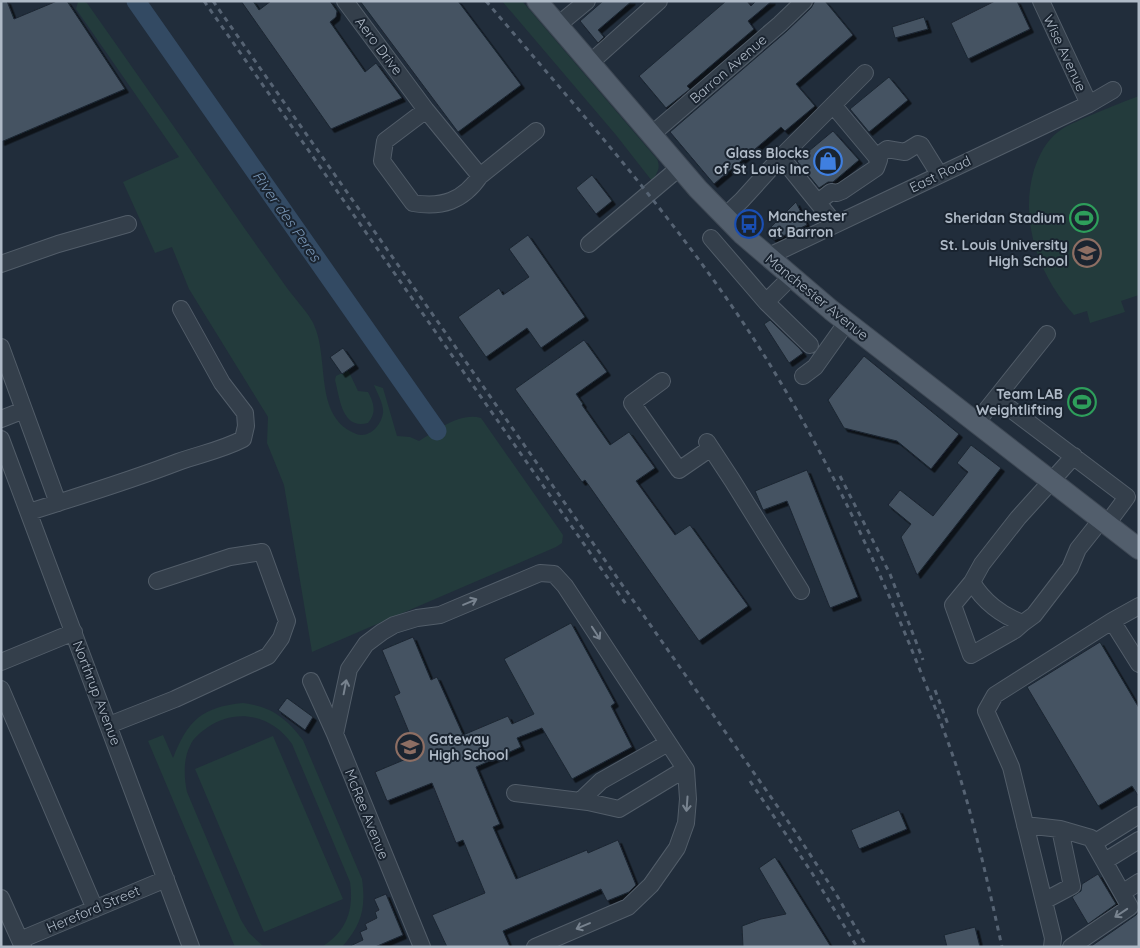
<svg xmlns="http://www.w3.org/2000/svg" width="1140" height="948" viewBox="0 0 1140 948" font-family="Quicksand,sans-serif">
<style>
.green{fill:#233b3c}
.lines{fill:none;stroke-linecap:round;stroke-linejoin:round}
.river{stroke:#334a63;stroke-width:19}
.building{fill:#445362;stroke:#1c2632;filter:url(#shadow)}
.minor-casing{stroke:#525d69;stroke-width:18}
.major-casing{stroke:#3e4854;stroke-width:22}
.minor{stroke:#343f4b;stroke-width:16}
.major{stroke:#525e6c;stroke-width:20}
.rail{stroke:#566373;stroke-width:3;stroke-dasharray:5 5;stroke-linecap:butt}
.oneway{stroke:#78838f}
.labels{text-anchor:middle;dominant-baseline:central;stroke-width:4;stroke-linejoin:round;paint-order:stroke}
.street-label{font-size:14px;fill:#afbac7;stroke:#1a2430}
.poi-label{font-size:14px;font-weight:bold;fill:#afbac7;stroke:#1a2430;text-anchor:end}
.water-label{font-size:15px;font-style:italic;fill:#7592b1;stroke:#1a2430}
</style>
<defs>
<filter id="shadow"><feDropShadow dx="3.5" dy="3.5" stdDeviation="0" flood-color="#0009"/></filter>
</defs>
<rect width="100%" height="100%" fill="#212d3b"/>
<!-- green -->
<path class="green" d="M82,1L87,3C140,78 193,154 245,229C259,249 273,268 287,288C295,299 305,309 312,321C331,355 312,414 354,433C367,440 381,427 383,413C384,404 377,393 374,385L383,388L397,436L410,437L419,441C437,431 459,412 481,418L563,535L562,543L556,547L312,652L284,485L267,443L268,417L189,289L172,247L155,253L123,182L179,157L76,9L78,2Z
M502,1H522L657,159C661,168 657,173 652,181L616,135Z
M1139,96V295L1121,301L1125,312L1090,323L1087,311L1074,315C1039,276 1019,221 1034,170C1039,155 1046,141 1058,132C1065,126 1074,123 1082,119C1101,111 1119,103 1139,96Z
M348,370L358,391L368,392C374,403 377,413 368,423C342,430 340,399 335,380L336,376Z
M243,703C272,707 285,717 303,740L362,879C366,908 362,924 342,947H322C347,931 354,910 350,882L292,744C273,716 237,707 208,727C201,732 193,738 190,746C183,759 184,778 187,792L241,920L249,933L264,947H235L148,741L163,735L173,758C188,720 202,707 243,703Z
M273,736L343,899L264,932L195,769Z"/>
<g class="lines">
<!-- river -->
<path class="river" d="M136,1L437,431"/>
</g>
<!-- building -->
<path class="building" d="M1,1H7L14,19L57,1H67L125,89L1,142Z
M241,1H253L259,10L271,1H330L337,11L336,17L330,22L365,72L376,63L402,98L331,129Z
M360,1H458L521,85L458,132Z
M603,1H632L598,30L604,37L598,43L580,21Z
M726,1H747L751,6L756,1H772L748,21L754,29L687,86L690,89L666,108L639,76Z
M815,1H825L853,35L796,84L815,106L785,131L781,127L714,184L670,132L787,31L811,8Z
M995,1H1017L1030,29L968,59L951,23Z
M924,17L928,29L895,38L892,27Z
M889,77L908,100L869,132L850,109Z
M833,131L859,160L833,182H828L819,188L797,161Z
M592,175L612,201L596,214L576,188Z
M796,202L807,225L774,240L766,232Z
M528,235L585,317L541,348L527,328L486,357L458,317L499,288L503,295L529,277L509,249Z
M770,320L800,349L803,353L789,363L764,324Z
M584,340L607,372L576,394L583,404L582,405L610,445L629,432L655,468L636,481L675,535L690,525L748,606L699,641L585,480L582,482L515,389Z
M343,348L355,365L342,374L330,357Z
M864,356L959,434L931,469L897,441L844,428L828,400Z
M971,445L1001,468L917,575L901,537L911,524L888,505L900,490L933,516L968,472L957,463Z
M807,470L858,597L830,608L787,501L763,510L755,491Z
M571,623L615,703L611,706L632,747L572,779L542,728L517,738L521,747L476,767L500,824L493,827L516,879L587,850L588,853L618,840L636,885L629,892L607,901L601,889L503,931L510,947H447L432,915L485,893L463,840L456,843L432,783L387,801L375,772L418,754L394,696L400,693L382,650L413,637L431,680L437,677L463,735L508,716L512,724L534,714L504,659Z
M1100,642L1139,708V797L1132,786L1098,806L1027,687Z
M287,698L313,717L305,730L278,710Z
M899,810L907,829L859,849L851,830Z
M775,857L831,947H743L742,926L761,919L786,914L759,868Z
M1098,874L1116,904L1088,924L1072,897L1081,891L1082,884Z
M386,894L403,935L375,947H348L363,940L360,932L367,929L365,924L377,918L375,912L379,910L374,899Z
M1139,912V947H1090L1136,915Z
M975,927L980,947H947L944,935Z"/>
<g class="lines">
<defs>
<path id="minor" d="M345,1L426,110L480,176L536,131
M1041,1L1089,104
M558,25L587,1
M590,63L659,1
M426,110L385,141L382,161L413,203C442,208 463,201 480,176
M651,135L780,24L804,1
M781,157L835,224
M876,157L887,149L905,152L918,144L921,145L939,174
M818,202L831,192L837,193L842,191L876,168L879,160L833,105
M724,217L742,200L781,157L865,73
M711,238L766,302
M589,244L679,168
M767,257L1089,104L1113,90
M1,264L58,244L128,224
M791,277L766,302L810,345
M1,347L58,503
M803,376L815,367L847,322
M662,381L632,403L679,470L711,448
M996,398L1127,497L1107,524
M1,419L24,410
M976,423L1047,334
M1,439L191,947
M707,442L732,480L801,591
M1074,456L1018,518L982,564L972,582C983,601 1002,616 1023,623L1034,615L1070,568L1078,549L1101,520
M29,512C79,496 129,481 178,462C200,454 222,450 243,439L246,426L245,413L222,383L181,309
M972,582L953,605L971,655L1015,630L1023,623
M1139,606L1112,621L1139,664
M1,662L74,632
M311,681L335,734L422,947
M1,689L95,909
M109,725L175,699L268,656L281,638L287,621L262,552L230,557L157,581
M335,734L349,669L366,644L382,632L394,625L417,618L440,615L540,573L554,574L565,586L686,770L688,799L686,823L677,848L651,885L628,907L535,947
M515,793L588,802L619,809L685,769
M580,801L601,781L668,743
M1025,825L1060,829L1091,838L1130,907L1071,947
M1094,843L1139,815
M1105,861L1139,840
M1122,893L1139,882
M1,898L23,947
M1044,901L1072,886L1060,829
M20,940L166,879
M1052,947L1053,938L1011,767L986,711L995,695L1112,621"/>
<path id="major" d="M537,1L698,189L743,235L831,310L1139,549"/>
</defs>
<!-- minor casing -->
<use href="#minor" class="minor-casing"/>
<!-- major casing -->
<use href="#major" class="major-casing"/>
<!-- minor -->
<use href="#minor" class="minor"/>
<!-- major -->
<use href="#major" class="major"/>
<!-- rail -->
<path class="rail" d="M204,1L628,607
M213,1L794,830L836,894L867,947
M486,1C576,107 669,211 746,327C811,426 864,534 909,643C926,685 944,728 958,771C976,829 989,888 1002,947
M840,476L890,574L923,660
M935,690L949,727
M750,781L812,873L857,947"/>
</g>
<!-- one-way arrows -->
<defs><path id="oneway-shaft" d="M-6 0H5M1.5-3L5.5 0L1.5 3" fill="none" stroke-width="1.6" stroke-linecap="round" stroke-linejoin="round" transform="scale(1.25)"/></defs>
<g class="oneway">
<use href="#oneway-shaft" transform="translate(470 602) rotate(-23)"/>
<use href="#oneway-shaft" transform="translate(596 633) rotate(57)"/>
<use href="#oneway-shaft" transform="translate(345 687) rotate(-79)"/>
<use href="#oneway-shaft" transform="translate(687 804) rotate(94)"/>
<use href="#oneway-shaft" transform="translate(1121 913) rotate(146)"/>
<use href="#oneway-shaft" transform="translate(583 926) rotate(157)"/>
</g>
<!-- icons -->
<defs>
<symbol id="shop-ring" viewBox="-11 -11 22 22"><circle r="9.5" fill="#1a2430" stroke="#3f7fe0" stroke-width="1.5"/><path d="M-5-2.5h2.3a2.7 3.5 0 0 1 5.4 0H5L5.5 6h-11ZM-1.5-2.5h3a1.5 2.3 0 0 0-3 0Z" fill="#3f7fe0"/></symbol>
<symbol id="stadium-ring" viewBox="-11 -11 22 22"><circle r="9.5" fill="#1a2430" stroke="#2e9e5b" stroke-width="1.5"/><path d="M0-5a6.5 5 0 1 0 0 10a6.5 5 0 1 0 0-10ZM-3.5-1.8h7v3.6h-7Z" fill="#2e9e5b"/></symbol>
<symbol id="bus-ring" viewBox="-11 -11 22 22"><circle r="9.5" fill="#1a2430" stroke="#1a4fb4" stroke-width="1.5"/><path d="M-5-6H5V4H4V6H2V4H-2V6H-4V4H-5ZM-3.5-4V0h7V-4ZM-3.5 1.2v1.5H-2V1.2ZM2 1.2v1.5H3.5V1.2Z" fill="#1a4fb4"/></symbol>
<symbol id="school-ring" viewBox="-11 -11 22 22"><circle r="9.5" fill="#1a2430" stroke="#8d6e63" stroke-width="1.5"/><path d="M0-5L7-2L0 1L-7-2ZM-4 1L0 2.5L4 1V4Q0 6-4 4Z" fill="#8d6e63"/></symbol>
</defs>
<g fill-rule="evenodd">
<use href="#shop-ring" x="812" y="145" width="32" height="32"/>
<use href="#stadium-ring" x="1068" y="202" width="32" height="32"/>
<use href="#bus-ring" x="733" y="208" width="32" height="32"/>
<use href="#school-ring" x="1071" y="237" width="32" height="32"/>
<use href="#stadium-ring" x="1066" y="386" width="32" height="32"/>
<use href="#school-ring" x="394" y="731" width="32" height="32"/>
</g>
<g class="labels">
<!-- street labels -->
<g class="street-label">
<text transform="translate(379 46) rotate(53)">Aero Drive</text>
<text transform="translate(1065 53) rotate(65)">Wise Avenue</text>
<text transform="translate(728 69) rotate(-41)">Barron Avenue</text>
<text transform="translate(940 174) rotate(-26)">East Road</text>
<text transform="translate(817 297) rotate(39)">Manchester Avenue</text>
<text transform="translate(97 693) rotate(69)">Northrup Avenue</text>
<text transform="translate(367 814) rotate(68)">McRee Avenue</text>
<text transform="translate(93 909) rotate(-23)">Hereford Street</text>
</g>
<!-- poi labels -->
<g class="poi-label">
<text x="809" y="153">Glass Blocks<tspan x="809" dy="16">of St Louis Inc</tspan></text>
<text x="768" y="216" text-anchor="start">Manchester<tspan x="768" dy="16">at Barron</tspan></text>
<text x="1065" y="218">Sheridan Stadium</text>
<text x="1068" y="245">St. Louis University<tspan x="1068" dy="16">High School</tspan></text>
<text x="1063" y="394">Team LAB<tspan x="1063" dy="16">Weightlifting</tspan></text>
<text x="429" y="739" text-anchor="start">Gateway<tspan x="429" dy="16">High School</tspan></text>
</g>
<!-- water labels -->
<g class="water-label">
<text transform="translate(287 216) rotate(55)">River des Peres</text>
</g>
</g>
<!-- border -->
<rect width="1140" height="948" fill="none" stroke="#afbac7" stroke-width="5"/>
</svg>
